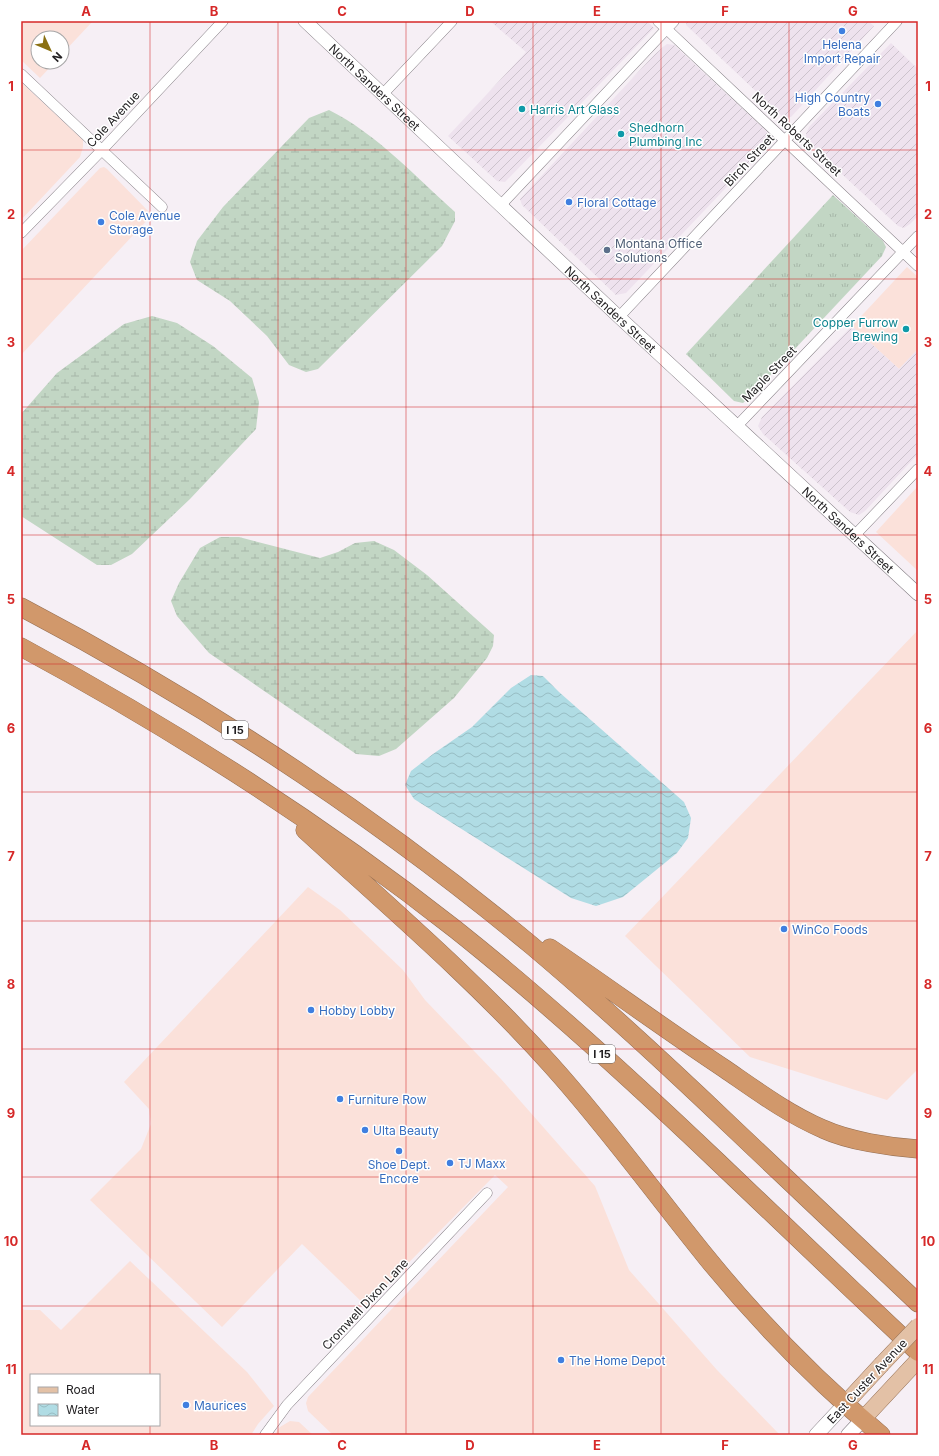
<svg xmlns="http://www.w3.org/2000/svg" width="939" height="1456" viewBox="0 0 939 1456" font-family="Inter,sans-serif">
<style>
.commercial{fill:#fbe1da;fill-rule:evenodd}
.industrial{fill:url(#industrial-furrows)}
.grass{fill:url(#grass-tufts)}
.wetland{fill:url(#wetland-marsh)}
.water{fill:url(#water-waves)}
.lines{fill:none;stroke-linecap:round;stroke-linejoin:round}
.minor-casing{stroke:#827c82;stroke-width:11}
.tertiary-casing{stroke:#827c82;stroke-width:14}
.secondary-casing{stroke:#827c82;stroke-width:15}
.primary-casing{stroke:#946e52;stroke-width:17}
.motorway-casing{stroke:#946e52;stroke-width:19}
.minor{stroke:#fff;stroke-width:10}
.tertiary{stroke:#fff;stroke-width:13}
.secondary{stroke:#fff;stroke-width:14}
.primary{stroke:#e3c1a6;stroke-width:16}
.motorway{stroke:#d1986b;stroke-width:18}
.primary-bridge-casing{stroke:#946e52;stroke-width:17;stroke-linecap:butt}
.primary-bridge{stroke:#e3c1a6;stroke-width:16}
.grid{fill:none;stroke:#d62828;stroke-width:1;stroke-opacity:0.55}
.shop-dot{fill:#3f7fe0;stroke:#fff;stroke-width:1.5}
.culture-dot{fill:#0f9aa8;stroke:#fff;stroke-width:1.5}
.service-dot{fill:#5c6f8a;stroke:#fff;stroke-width:1.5}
.labels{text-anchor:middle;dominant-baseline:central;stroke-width:3;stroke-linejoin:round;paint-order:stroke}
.shield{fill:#fff;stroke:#656465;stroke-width:1}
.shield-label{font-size:11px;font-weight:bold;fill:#232123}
.shop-label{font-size:12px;fill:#366cbe;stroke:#fff;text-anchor:start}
.street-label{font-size:12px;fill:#232123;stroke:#fff}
.culture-label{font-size:12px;fill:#0d838f;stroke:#fff;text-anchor:start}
.service-label{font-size:12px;fill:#4e5e75;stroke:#fff;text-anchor:start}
.neatline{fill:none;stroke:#d62828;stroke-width:1.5}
.grid-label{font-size:13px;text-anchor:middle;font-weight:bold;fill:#d62828}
</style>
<defs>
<pattern id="industrial-furrows" width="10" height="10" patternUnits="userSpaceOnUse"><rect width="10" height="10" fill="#eee2ee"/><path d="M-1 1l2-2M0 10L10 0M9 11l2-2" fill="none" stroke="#ccc2cc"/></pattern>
<pattern id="grass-tufts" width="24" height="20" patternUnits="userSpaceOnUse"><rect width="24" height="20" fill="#c2d6c4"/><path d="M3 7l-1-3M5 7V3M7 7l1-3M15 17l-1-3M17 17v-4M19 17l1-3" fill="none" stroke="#a6b7a8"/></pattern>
<pattern id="wetland-marsh" width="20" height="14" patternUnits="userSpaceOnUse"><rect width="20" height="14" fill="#c2d6c4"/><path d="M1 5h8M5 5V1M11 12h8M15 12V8" fill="none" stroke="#a6b7a8"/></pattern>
<pattern id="water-waves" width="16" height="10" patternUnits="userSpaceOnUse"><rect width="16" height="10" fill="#b0dce4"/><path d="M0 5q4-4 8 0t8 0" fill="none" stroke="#97bcc3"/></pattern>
</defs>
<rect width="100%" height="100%" fill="#f6eff5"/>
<!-- commercial -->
<path class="commercial" d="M21,21H93L62,54V38H38V62H55L40,78L21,60Z
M21,82L83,140V147L80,157L21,220Z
M104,167L107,169L152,215L21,355V251L100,168Z
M907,267L918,277V349L899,369L852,326Z
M918,486V571L876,532Z
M918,630V1069L887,1100L750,1057L625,936Z
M308,887L340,910L403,970L425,1000L501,1079L595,1186L629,1270L717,1370L780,1435H333L308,1411L306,1403L308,1397L508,1187L495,1175L366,1306L302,1244L222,1327L90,1200L141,1149L151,1124L149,1109L124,1082Z
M130,1261L247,1372L274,1406L258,1424L251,1435H21V1307L24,1310H40L61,1330ZM31,1375H159V1425H31Z
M290,1421L299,1422L313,1435H274L280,1427Z"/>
<!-- industrial -->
<path class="industrial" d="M490,21H647L654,28L505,182L497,181L448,136L526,52Z
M687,21H868L874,26L791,117H783L686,25Z
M891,43L918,69V216L910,224L904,228L898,226L806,141V134L809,127Z
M667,44L674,45L765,130L771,137L759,153L626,293L616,295L522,205L520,199L655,54Z
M852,326L899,369L918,349V454L865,511L859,515L850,512L763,434L758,426L762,417Z"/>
<!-- grass -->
<path class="grass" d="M833,195L883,241L886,247L882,256L749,398L743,403L734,401L686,354Z"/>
<!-- wetland -->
<path class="wetland" d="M329,110C377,134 416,177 455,212V221L442,246L318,369L306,372L289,365L267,336L230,301L197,280L190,262L197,241L223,207L309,118Z
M152,316L177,323L213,346L252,378L259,402L256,429L190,499L132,554L111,565H97L21,516V414L57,373L124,324Z
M220,537H239L320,558L338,552L355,543L374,541L394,550L427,575L494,635L493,646L487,658L454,698L396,749L379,756L356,754L209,653L177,616L171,601L179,583L200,548Z"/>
<!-- water -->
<path class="water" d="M531,675L543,676L559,692L684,802L691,818L688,838L677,853L623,897L596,906L571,898L414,799L405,785L411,771L433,754L472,727L511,688Z"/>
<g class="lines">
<defs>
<path id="minor" d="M658,21L918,266
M21,74L162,207
M383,94L452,21
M501,205L674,21
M21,233L102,150L223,21
M619,317L897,21
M737,426L918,236
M854,536L918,469
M265,1435L287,1405L487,1193"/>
<g id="tertiary">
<path id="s1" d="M305,21L619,317L918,594"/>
</g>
<path id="secondary" d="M816,1435L845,1404
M848,1435L863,1419"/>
<path id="primary" d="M845,1404L881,1365
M863,1419L918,1360"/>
<path id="motorway" d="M21,607C202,702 374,815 531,945C600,1003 666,1064 731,1126C793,1185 856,1244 918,1303
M21,647C173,729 319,822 455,929C547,1002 633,1081 718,1162C784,1225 851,1289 918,1352
M305,830C388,906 475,980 551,1065C607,1127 655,1194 707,1258C759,1322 818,1382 881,1435
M550,948C609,988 666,1030 725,1069C757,1091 788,1114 823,1129C849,1141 890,1147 918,1149"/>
</defs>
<!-- minor casing -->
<use href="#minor" class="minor-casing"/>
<!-- tertiary casing -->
<use href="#tertiary" class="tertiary-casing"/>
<!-- secondary casing -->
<use href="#secondary" class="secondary-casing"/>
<!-- primary casing -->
<use href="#primary" class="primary-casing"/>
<!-- motorway casing -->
<use href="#motorway" class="motorway-casing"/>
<!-- minor -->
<use href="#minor" class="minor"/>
<!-- tertiary -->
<use href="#tertiary" class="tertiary"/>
<!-- secondary -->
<use href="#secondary" class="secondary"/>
<!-- primary -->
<use href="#primary" class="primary"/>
<!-- motorway -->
<use href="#motorway" class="motorway"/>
<defs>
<path id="primary-bridge" d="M881,1365L918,1326"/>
</defs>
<!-- primary-bridge casing -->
<use href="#primary-bridge" class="primary-bridge-casing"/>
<!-- primary-bridge -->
<use href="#primary-bridge" class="primary-bridge"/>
</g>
<!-- grid -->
<path class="grid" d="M150,21V1375M278,21V1435M406,21V1435M533,21V1435M661,21V1435M789,21V1435M21,150H918M21,279H918M21,407H918M21,535H918M21,664H918M21,792H918M21,921H918M21,1049H918M21,1177H918M21,1306H918M150,1425V1435"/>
<!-- markers -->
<g class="shop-dot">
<circle cx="842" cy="31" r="4"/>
<circle cx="878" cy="104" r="4"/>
<circle cx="569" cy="202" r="4"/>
<circle cx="101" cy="222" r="4"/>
<circle cx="784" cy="929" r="4"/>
<circle cx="311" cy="1010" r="4"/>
<circle cx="340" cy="1099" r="4"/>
<circle cx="365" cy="1130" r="4"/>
<circle cx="399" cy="1151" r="4"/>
<circle cx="450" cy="1163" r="4"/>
<circle cx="561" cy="1360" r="4"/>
<circle cx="186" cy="1405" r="4"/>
</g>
<g class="culture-dot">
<circle cx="522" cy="109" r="4"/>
<circle cx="621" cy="134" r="4"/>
<circle cx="906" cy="329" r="4"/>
</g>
<circle class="service-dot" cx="607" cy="250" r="4"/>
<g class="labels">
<!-- shield labels -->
<g class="shield">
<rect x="222" y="721" width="26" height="18" rx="3"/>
<rect x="589" y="1045" width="26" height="18" rx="3"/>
</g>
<g class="shield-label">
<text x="235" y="730">I 15</text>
<text x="602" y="1054">I 15</text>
</g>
<!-- shop labels -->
<g class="shop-label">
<text x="842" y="44" text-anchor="middle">Helena<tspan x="842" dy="14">Import Repair</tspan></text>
<text x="870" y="97" text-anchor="end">High Country<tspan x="870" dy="14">Boats</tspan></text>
<text x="577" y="202">Floral Cottage</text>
<text x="109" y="215">Cole Avenue<tspan x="109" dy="14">Storage</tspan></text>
<text x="792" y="929">WinCo Foods</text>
<text x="319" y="1010">Hobby Lobby</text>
<text x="348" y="1099">Furniture Row</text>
<text x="373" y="1130">Ulta Beauty</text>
<text x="458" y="1163">TJ Maxx</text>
<text x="399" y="1164" text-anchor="middle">Shoe Dept.<tspan x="399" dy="14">Encore</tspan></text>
<text x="569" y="1360">The Home Depot</text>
<text x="194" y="1405">Maurices</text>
</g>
<!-- street labels -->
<g class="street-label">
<text stroke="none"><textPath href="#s1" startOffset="96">North Sanders Street</textPath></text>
<text transform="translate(113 119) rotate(-47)">Cole Avenue</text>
<text transform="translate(797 134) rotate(43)">North Roberts Street</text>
<text transform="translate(749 160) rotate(-47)">Birch Street</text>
<text stroke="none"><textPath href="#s1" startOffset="420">North Sanders Street</textPath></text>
<text transform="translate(769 374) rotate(-46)">Maple Street</text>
<text stroke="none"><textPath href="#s1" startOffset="744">North Sanders Street</textPath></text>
<text transform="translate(365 1304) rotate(-47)">Cromwell Dixon Lane</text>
<text transform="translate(867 1381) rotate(-47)">East Custer Avenue</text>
</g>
<!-- culture labels -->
<g class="culture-label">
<text x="530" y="109">Harris Art Glass</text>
<text x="629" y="127">Shedhorn<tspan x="629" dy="14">Plumbing Inc</tspan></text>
<text x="898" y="322" text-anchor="end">Copper Furrow<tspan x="898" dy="14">Brewing</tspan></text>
</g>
<!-- service labels -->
<g class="service-label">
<text x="615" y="243">Montana Office<tspan x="615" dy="14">Solutions</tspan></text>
</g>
</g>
<!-- border -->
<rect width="939" height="1456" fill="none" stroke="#ffffff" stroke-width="44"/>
<!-- legend -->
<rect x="30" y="1374" width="130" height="52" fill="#ffffff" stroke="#a7a6a7"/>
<rect x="38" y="1387" width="20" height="6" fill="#e3c1a6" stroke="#a7a6a7"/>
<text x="66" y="1394" font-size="12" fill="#232123">Road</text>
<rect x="38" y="1404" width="20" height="12" fill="url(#water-waves)" stroke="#a7a6a7"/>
<text x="66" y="1414" font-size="12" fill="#232123">Water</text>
<!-- north arrow -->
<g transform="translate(50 50) rotate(134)"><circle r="19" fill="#ffffff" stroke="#a7a6a7"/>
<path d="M0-3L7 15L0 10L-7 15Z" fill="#8b7012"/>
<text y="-6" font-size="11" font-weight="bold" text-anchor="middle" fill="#232123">N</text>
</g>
<rect x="22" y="22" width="895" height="1412" class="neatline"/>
<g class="grid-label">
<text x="86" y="16">A</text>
<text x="214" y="16">B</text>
<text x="342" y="16">C</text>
<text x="470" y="16">D</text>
<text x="597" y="16">E</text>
<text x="725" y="16">F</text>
<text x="853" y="16">G</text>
<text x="11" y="91">1</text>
<text x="928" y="91">1</text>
<text x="11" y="219">2</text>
<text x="928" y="219">2</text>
<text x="11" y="347">3</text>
<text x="928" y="347">3</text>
<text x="11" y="476">4</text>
<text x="928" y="476">4</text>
<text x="11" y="604">5</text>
<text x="928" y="604">5</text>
<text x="11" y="733">6</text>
<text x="928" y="733">6</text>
<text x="11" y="861">7</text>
<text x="928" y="861">7</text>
<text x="11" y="989">8</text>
<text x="928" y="989">8</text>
<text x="11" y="1118">9</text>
<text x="928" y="1118">9</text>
<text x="11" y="1246">10</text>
<text x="928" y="1246">10</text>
<text x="11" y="1374">11</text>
<text x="928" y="1374">11</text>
<text x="86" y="1450">A</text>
<text x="214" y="1450">B</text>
<text x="342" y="1450">C</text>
<text x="470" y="1450">D</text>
<text x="597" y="1450">E</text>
<text x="725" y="1450">F</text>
<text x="853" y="1450">G</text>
</g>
</svg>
